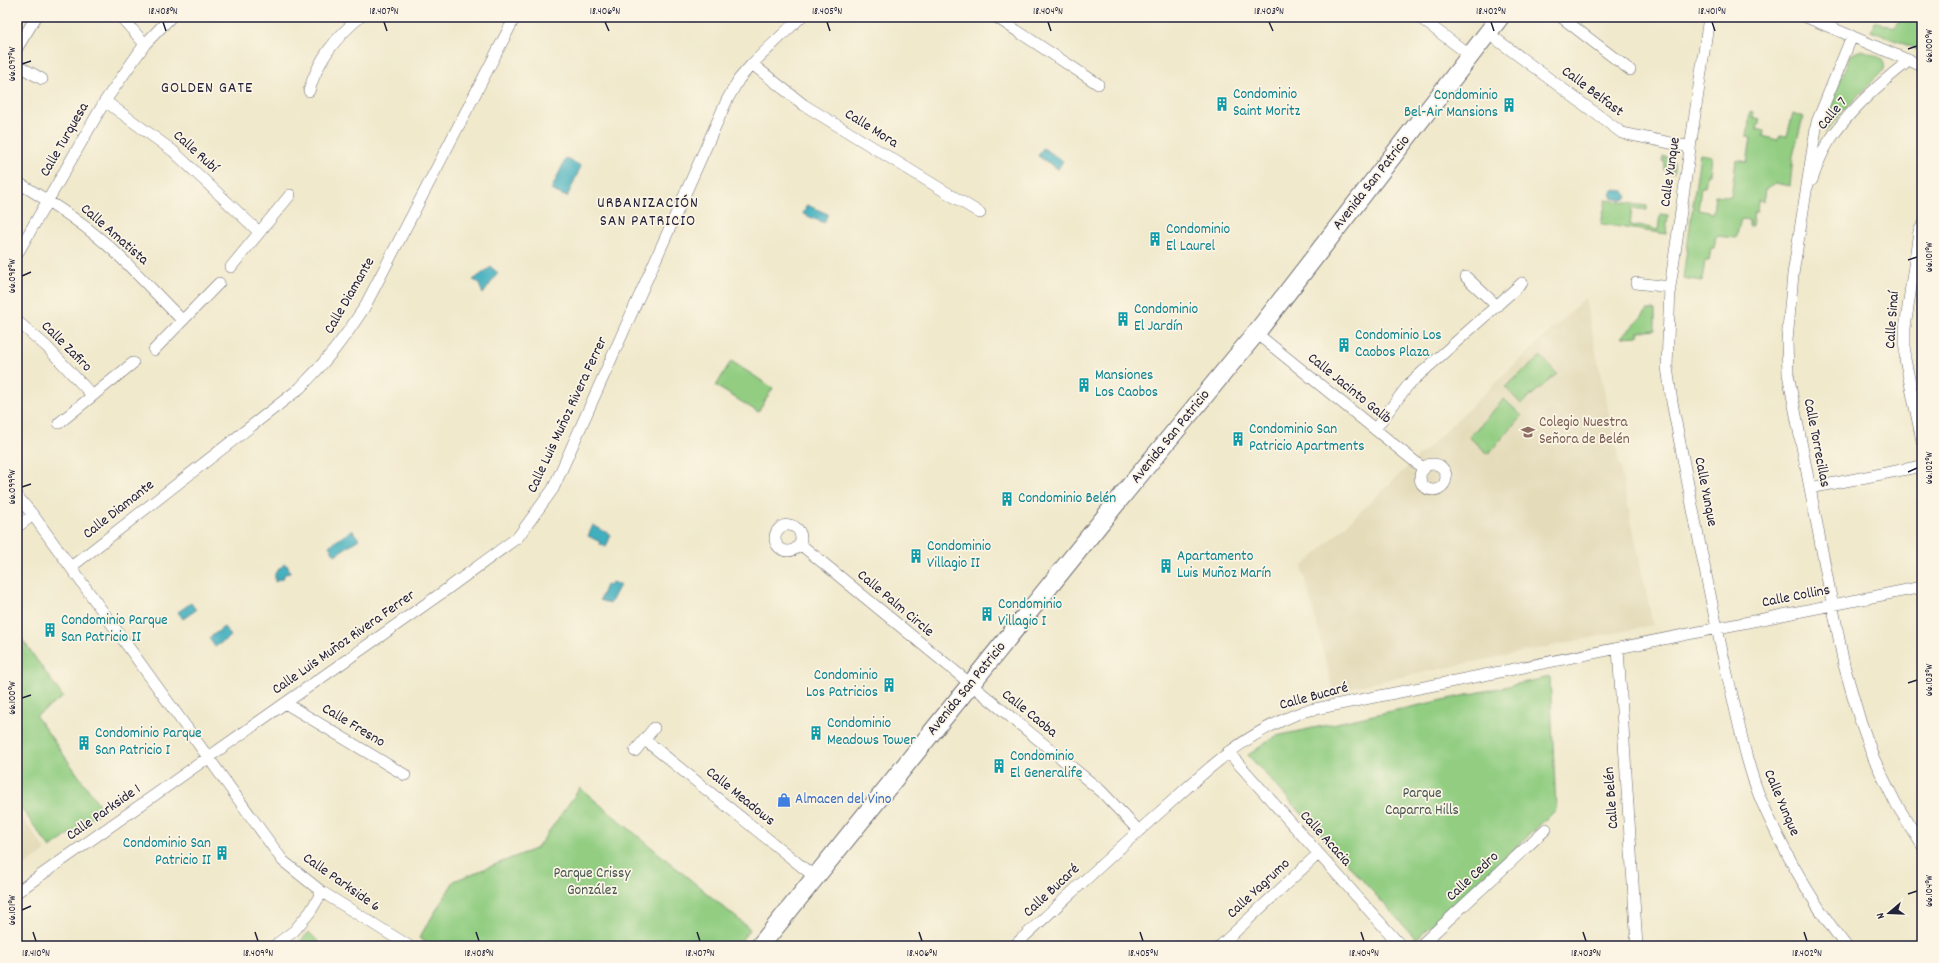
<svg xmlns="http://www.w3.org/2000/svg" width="1939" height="963" viewBox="0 0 1939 963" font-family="Dekko,sans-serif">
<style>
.built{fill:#e4dbba}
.green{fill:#92cd82;stroke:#5a785e}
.water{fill:#41afbe;stroke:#32687c}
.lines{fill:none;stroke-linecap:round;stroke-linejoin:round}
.minor-casing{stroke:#6a686e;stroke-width:12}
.primary-casing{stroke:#6a686e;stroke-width:20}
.minor{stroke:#fff;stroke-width:11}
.primary{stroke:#fff;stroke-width:18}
.ticks{fill:none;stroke:#22223b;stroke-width:1.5}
.labels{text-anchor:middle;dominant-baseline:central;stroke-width:3.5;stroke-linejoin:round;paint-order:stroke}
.street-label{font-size:15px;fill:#22223b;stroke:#fcf5e5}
.culture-label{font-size:15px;fill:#0d838f;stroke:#fcf5e5;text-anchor:start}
.education-label{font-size:15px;fill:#785e54;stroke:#fcf5e5;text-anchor:start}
.park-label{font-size:15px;fill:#445550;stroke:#fcf5e5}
.shop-label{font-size:15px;fill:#366cbe;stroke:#fcf5e5;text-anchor:start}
.neighbourhood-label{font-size:16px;letter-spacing:1px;fill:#22223b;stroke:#fcf5e5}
.neatline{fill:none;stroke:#22223b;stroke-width:1.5}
.ticks-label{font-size:10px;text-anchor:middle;fill:#22223b}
</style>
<rect width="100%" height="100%" fill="#fcf5e5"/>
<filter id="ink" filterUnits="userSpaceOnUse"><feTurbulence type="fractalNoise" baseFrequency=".025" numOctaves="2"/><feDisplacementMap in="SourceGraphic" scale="8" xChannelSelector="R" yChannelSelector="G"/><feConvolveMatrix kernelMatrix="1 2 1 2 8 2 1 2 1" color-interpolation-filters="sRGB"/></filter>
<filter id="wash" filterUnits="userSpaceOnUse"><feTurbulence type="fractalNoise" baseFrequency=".012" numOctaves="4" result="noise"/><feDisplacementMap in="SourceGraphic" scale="16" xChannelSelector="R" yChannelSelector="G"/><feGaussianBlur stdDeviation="0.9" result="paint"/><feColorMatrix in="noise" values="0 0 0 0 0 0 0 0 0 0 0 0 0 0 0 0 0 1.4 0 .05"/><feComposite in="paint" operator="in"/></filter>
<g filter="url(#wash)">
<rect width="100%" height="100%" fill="#f0e9cc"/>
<!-- built -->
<path class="built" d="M1585,298L1653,625L1333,691L1302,567Z
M17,810L46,851L17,871Z"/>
<!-- green -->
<path class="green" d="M1901,17H1922V44L1919,50L1871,31L1875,21L1894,28Z
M1862,50C1872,54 1887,57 1884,70L1844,110L1825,132L1822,129L1823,122L1851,55L1856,52Z
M1750,111L1754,112L1753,118L1760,120L1757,129L1764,131L1763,136L1777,140L1780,135L1787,136L1793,113L1803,117L1793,156L1790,186L1775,183L1765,190L1763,201L1758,200L1757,212H1754L1752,226H1749V220L1741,219L1736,238L1716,236L1714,248H1711L1709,261H1705L1702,281L1683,278L1700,154L1712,156L1710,174H1707L1705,187H1701L1698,210L1713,213L1715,195L1731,197L1736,160L1747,162L1751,138L1747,137Z
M1663,156L1674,161V173L1664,170L1665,161H1662Z
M1606,200L1647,206V210L1632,208L1630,225L1653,228V229L1658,230L1660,214L1668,215L1666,234L1601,224Z
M1648,310H1655V330L1638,332V336L1622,337Z
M1541,356L1557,374L1521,404L1505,387Z
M731,361L773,388L758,412L716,386Z
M1504,399L1522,416L1488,454L1469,437Z
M17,632L63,697L36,716L103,810L50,848L17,802Z
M1550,677L1556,810L1416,939L1248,755L1276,736Z
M580,788L750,929L737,946H432L419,938L454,881L537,848Z
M309,932L323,946H296Z"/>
<!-- water -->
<path class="water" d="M1043,148L1063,161L1058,169L1038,156Z
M566,158L581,166L567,197L551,190Z
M1613,190L1624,191L1627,195L1626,199L1621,200L1612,198L1610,194Z
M807,205L828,214L824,223L803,214Z
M491,267L498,273L483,294L478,282L473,280Z
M593,525L611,535L606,547L600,544V542L588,536Z
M352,530L359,539L335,555L329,546Z
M284,564L288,566L290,573L285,574L283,578L275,582V573Z
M612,582L620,585L610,604L600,600L606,585L609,586Z
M191,603L196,610L183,619L178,612Z
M224,627L231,636L215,647L209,638Z"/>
</g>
<g filter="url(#ink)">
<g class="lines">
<defs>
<path id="minor" d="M121,17L145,44
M996,17L1098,84
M1419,17L1471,56
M1561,17L1630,70
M1709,17L1670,287L1667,367L1672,402C1690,494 1707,586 1728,678C1738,718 1745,761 1761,800C1784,852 1811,901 1846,946
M1806,17L1922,66
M1488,33L1622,133L1690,147
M1852,36L1817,122L1793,274L1787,341L1788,374L1844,665L1859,717L1874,759L1895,802L1922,845
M17,48L36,17
M752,64L804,105L980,213
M17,65L42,79
M309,91C318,60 335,38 360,17
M105,101L173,151L259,232
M1812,180C1816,168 1821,154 1828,143C1848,111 1880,83 1910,60
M17,182C51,202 85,224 114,251C137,273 159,297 182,320
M1922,226L1919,231L1905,328V359L1922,441
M17,254L105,101L145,44L171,17
M231,267L290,195
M1466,277L1497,306
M1636,283L1670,287
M17,321L46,346L92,395
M1256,333L1424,469
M154,350L219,283
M59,423L133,363
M1375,429L1409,384L1522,283
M1420 477a13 13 0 1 1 26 0a13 13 0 1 1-26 0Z
M1810,488L1922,466
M17,496L33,515L283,861L322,892L409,946
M775 538a13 13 0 1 1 26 0a13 13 0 1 1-26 0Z
M17,527L33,515
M800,544L1101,791L1139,831
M71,567L300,388C325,363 345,338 364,308L515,17
M1618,648L1637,946
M285,703L405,775
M645,740L816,878
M635,751L654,728
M1228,752L1401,946
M17,892L443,592L518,537L553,489L727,100L739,79L752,64L801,17
M274,946L294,931L310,912L322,892
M1014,946C1063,901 1110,856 1160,812C1207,770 1243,733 1305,711L1922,587
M1220,946L1318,854
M1420,946L1546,829"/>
<path id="primary" d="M760,946L1126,491L1256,333L1500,17"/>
</defs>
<!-- minor casing -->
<use href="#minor" class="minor-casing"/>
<!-- primary casing -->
<use href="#primary" class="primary-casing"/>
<!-- minor -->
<use href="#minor" class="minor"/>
<!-- primary -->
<use href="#primary" class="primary"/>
</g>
</g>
<!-- ticks -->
<path class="ticks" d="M163,22L166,31M384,22L387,31M605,22L609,31M827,22L830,31M1048,22L1051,31M1269,22L1273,31M1491,22L1494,31M1712,22L1715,31M1908,49L1917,46M22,64L31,61M1908,260L1917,257M22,276L31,272M1908,472L1917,468M22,487L31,484M1908,683L1917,680M22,698L31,695M1908,894L1917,891M22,910L31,906M33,932L36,941M255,932L258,941M476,932L479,941M697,932L700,941M919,932L922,941M1140,932L1143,941M1361,932L1364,941M1583,932L1586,941M1804,932L1807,941"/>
<!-- icons -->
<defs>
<symbol id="building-bare" viewBox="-9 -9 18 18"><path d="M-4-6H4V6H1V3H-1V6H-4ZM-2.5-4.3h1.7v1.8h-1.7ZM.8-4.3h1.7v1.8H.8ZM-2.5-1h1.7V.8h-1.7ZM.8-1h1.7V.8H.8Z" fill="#0f9aa8" stroke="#fcf5e5" stroke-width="2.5" paint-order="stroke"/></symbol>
<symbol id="school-bare" viewBox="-9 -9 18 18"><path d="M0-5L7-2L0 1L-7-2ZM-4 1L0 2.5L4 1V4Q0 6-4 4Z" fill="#8d6e63" stroke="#fcf5e5" stroke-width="2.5" paint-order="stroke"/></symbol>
<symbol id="shop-bare" viewBox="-9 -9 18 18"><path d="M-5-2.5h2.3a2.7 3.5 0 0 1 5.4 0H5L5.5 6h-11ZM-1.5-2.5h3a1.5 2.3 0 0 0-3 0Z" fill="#3f7fe0" stroke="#fcf5e5" stroke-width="2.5" paint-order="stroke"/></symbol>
</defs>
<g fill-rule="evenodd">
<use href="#building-bare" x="1212" y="94" width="20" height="20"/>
<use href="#building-bare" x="1499" y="95" width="20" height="20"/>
<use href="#building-bare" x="1145" y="229" width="20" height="20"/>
<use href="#building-bare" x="1113" y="309" width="20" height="20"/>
<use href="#building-bare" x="1334" y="335" width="20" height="20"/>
<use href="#building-bare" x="1074" y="375" width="20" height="20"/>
<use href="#school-bare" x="1518" y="422" width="20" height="20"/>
<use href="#building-bare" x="1228" y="429" width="20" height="20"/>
<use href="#building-bare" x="997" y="489" width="20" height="20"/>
<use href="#building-bare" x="906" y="546" width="20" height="20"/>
<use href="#building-bare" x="1156" y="556" width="20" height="20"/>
<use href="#building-bare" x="977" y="604" width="20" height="20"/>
<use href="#building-bare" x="40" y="620" width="20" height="20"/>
<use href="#building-bare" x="879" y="675" width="20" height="20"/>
<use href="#building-bare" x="806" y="723" width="20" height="20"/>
<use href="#building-bare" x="74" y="733" width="20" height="20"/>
<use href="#building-bare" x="989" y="756" width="20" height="20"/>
<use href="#shop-bare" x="774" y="790" width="20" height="20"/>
<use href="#building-bare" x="212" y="843" width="20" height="20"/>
</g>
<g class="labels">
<!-- street labels -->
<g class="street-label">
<text transform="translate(1592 92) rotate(37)">Calle Belfast</text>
<text transform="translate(1833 114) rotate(-50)">Calle 7</text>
<text transform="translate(871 129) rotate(32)">Calle Mora</text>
<text transform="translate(65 140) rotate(-60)">Calle Turquesa</text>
<text transform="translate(195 152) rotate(42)">Calle Rubí</text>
<text transform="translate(1671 172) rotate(-82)">Calle Yunque</text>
<text transform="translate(1372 183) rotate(-52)">Avenida San Patricio</text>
<text transform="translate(114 235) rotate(41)">Calle Amatista</text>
<text transform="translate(350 296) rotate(-60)">Calle Diamante</text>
<text transform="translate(1893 320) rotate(-86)">Calle Sinaí</text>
<text transform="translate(66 347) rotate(45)">Calle Zafiro</text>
<text transform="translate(1349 389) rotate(39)">Calle Jacinto Galib</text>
<text transform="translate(568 415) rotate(-65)">Calle Luis Muñoz Rivera Ferrer</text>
<text transform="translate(1171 437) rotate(-51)">Avenida San Patricio</text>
<text transform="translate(1816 443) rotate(79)">Calle Torrecillas</text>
<text transform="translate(1705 492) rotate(79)">Calle Yunque</text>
<text transform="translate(119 510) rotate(-38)">Calle Diamante</text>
<text transform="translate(1796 597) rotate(-11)">Calle Collins</text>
<text transform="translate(895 604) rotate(40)">Calle Palm Circle</text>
<text transform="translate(344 643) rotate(-35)">Calle Luis Muñoz Rivera Ferrer</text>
<text transform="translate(967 689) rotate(-51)">Avenida San Patricio</text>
<text transform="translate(1314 697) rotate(-15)">Calle Bucaré</text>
<text transform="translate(1029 714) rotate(39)">Calle Caoba</text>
<text transform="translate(353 726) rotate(31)">Calle Fresno</text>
<text transform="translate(740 797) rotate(39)">Calle Meadows</text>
<text transform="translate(1612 798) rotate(-94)">Calle Belén</text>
<text transform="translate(1781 803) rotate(67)">Calle Yunque</text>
<text transform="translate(104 813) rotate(-35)">Calle Parkside 1</text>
<text transform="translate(1325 839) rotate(48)">Calle Acacia</text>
<text transform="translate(1473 877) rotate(-43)">Calle Cedro</text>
<text transform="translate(341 883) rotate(35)">Calle Parkside 6</text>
<text transform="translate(1259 889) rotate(-43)">Calle Yagrumo</text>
<text transform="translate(1052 891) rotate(-43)">Calle Bucaré</text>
</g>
<!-- culture labels -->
<g class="culture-label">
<text x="1233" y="95">Condominio<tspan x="1233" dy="17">Saint Moritz</tspan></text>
<text x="1498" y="96" text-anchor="end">Condominio<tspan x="1498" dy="17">Bel-Air Mansions</tspan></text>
<text x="1166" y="230">Condominio<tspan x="1166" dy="17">El Laurel</tspan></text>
<text x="1134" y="310">Condominio<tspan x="1134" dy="17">El Jardín</tspan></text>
<text x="1355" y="336">Condominio Los<tspan x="1355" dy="17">Caobos Plaza</tspan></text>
<text x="1095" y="376">Mansiones<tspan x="1095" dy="17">Los Caobos</tspan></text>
<text x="1249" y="430">Condominio San<tspan x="1249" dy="17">Patricio Apartments</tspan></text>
<text x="1018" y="499">Condominio Belén</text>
<text x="927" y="547">Condominio<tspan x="927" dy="17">Villagio II</tspan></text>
<text x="1177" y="557">Apartamento<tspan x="1177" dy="17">Luis Muñoz Marín</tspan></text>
<text x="998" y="605">Condominio<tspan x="998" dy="17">Villagio I</tspan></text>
<text x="61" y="621">Condominio Parque<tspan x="61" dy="17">San Patricio II</tspan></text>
<text x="878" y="676" text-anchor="end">Condominio<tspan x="878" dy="17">Los Patricios</tspan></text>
<text x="827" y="724">Condominio<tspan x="827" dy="17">Meadows Tower</tspan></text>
<text x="95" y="734">Condominio Parque<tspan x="95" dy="17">San Patricio I</tspan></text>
<text x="1010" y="757">Condominio<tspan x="1010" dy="17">El Generalife</tspan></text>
<text x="211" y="844" text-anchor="end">Condominio San<tspan x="211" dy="17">Patricio II</tspan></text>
</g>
<!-- education labels -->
<g class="education-label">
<text x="1539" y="423">Colegio Nuestra<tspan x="1539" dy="17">Señora de Belén</tspan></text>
</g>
<!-- park labels -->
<g class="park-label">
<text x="1422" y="794">Parque<tspan x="1422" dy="17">Caparra Hills</tspan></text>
<text x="592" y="874">Parque Crissy<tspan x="592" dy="17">González</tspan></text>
</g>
<!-- shop labels -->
<g class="shop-label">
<text x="795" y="800">Almacen del Vino</text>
</g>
<!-- neighbourhood labels -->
<g class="neighbourhood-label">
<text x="207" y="88">GOLDEN GATE</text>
<text x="648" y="203">URBANIZACIÓN<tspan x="648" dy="18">SAN PATRICIO</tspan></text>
</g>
</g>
<!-- margin -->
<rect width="1939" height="963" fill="none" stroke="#fcf5e5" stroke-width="44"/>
<!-- north arrow -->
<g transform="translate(1889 913) rotate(251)" stroke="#fcf5e5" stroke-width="3" paint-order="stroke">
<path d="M0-3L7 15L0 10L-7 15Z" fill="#22223b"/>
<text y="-6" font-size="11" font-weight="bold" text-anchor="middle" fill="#22223b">N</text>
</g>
<rect x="22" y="22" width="1895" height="919" class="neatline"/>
<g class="ticks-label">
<text x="163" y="14">18.408°N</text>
<text x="384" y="14">18.407°N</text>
<text x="605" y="14">18.406°N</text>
<text x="827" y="14">18.405°N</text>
<text x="1048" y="14">18.404°N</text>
<text x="1269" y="14">18.403°N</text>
<text x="1491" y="14">18.402°N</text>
<text x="1712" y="14">18.401°N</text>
<text transform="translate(1928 46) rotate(-90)" y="4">66.100°W</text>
<text transform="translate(11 64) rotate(-90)" y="4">66.097°W</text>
<text transform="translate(1928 257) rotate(-90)" y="4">66.101°W</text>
<text transform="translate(11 276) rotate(-90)" y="4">66.098°W</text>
<text transform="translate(1928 468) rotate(-90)" y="4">66.102°W</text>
<text transform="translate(11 487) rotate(-90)" y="4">66.099°W</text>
<text transform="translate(1928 680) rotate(-90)" y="4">66.103°W</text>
<text transform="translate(11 698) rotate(-90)" y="4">66.100°W</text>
<text transform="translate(1928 891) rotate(-90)" y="4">66.104°W</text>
<text transform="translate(11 910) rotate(-90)" y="4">66.101°W</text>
<text x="36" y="956">18.410°N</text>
<text x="258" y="956">18.409°N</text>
<text x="479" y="956">18.408°N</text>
<text x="700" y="956">18.407°N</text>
<text x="922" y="956">18.406°N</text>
<text x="1143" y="956">18.405°N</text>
<text x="1364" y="956">18.404°N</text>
<text x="1586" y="956">18.403°N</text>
<text x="1807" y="956">18.402°N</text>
</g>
</svg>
